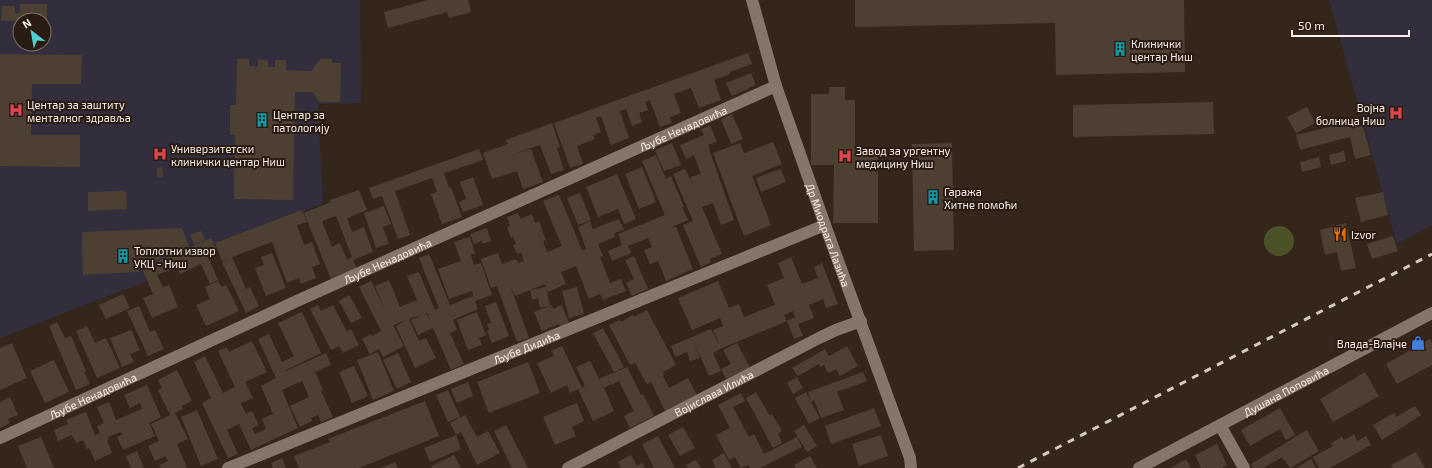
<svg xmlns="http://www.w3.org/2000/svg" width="1432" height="468" viewBox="0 0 1432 468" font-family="'Exo 2',sans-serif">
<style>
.medical{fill:#322e3e;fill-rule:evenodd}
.green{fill:#4c5228}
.building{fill:#4d4033;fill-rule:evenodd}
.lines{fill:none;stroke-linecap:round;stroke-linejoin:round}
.minor{stroke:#867569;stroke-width:12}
.rail{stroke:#d4cbc3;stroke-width:3;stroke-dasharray:7 7;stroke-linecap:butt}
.labels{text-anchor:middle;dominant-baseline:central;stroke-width:4;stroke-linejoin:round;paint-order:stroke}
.poi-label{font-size:11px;fill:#f9f0e9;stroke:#2a1c12;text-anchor:start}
.street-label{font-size:11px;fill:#f9f0e9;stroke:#2a1c12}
</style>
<rect width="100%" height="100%" fill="#34261b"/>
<!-- medical -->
<path class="medical" d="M0,0H360L361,103L318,104L323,204L231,237L154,268L152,279L0,338ZM20,20H44V44H20Z
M1329,0H1432V225L1397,244Z"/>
<!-- green -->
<path class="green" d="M1264 241a15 15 0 1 1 30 0a15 15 0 1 1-30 0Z"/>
<!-- building -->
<path class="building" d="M428,0H468L471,12L449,18L447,12L388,28L384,12Z
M855,0H1184L1185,72L1056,75L1055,23L855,27Z
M20,4H47V22H44V20L1,21L2,6H15V13H20Z
M748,53L752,64L730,72V74L714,80L721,100L699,108L691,88L674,94L681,113L670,117L672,123L660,127L650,100L645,102L648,110L639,113L642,122L632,126L626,109L620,111L629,138L611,145L601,116L596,118L601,132L593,135L595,139L577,146L583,164L570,168L554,123Z
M0,54L82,55L81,84H32L31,135H80V167L0,166Z
M237,59H249V66L258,67V59L268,60V67H275V60H286V70L311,71L320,59H332V63H341L340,102H319L313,92H295L293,200L234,199L235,135H230V105H236Z
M751,73L756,85L732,96L726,83Z
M829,87H845V100H855V148H878V223H833L834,165H811V94H829Z
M1213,102L1214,134L1073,137V105Z
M1307,107L1315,123L1296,133L1287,117Z
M732,114L743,139L731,144L721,119Z
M1361,119L1371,155L1355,159L1350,137L1300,150L1296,135Z
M552,123L560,147L557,148L564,170L551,174L540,145L511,155L531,149L543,182L523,189L517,171L492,179L483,153L508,144L506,140Z
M710,125L717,142L708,145L710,149H709L734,220L721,225L713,203L702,207L722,254L710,259L711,262L701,267L683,225L693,221L673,174L685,169L694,187L690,177L701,174L694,155L686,159L680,145L704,135L701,129Z
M773,142L782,164L752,176L771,225L744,236L713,153L740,143L744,153Z
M672,143L681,165L664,171L655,150Z
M952,143L954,250L914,251L912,144Z
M479,149L483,160L444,173L449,188L451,187L462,217L442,224L431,194L445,189L437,192L432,178L395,191L410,235L398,239L382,196L373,199L369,188Z
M1344,151L1346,161L1331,165L1329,155Z
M656,155L666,179L671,176L684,207H682L688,220L670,228L676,227L693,269L666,281L658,261L650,264L644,250L652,247L648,238L628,246L631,253L612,261L608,251L622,245L618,234L665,215L642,161Z
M1319,157L1321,167L1302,172L1300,162Z
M162,167L163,177H157V168Z
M642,167L656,202L639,209L625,174Z
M781,169L786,182L761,192L756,178Z
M617,174L636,219L624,224L618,209L598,217L586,187Z
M473,177L483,205L463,212L459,202L466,199L460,182Z
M359,190L367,210L347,218L352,232L364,227L373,252L353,260L357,268L331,279L304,213L331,202L330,200ZM336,216L352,257L347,260L340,243L332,247L322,221Z
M126,191L127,209L88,211V192Z
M1383,192L1388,215L1361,222L1355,198Z
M580,193L591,220L578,225L567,198Z
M559,195L582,250L586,249L578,227L590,221L593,229L619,219L624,230L614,233L615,237L598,244L603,256L600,257L610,283L621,279L626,291L603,300L600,294L589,299L576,266L561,272L566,284L548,292L546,287L550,306L552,305L553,309L562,305L569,323L560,327L559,324L542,331L534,312L550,306L540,308L538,298L532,300L530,290L546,287L545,284L515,296L510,285L529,338L517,342L497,286L491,288L481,259L498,253L502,264L516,259L518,263L524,261L521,252L517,254L513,245L516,244L513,237L511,238L507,227L510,226L507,217L518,213L521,219L532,214L535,223L539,221L546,240L543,241L547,252L562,246L543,201Z
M384,206L391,224L383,227L389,244L376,248L364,213Z
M302,210L307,222L297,225L304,245L312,242L320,264L312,267L316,278L301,284L299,278L287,283L272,242L232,257L246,289L250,287L259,306L246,313L222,262L228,258L222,261L215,243Z
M1346,223L1356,268L1341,271L1337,252L1325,255L1320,230Z
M182,228L189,247L139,266V272L83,275L82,232Z
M487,228L491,241L482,244V241L474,244L470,234Z
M201,231L205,240L194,244L190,235Z
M1393,236L1398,251L1372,259L1367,244Z
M470,237L475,253L471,255L474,265L481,263L492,295L475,301L478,309L453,320L457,330L450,333L464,364L451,370L433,328L418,335L411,320L426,313L431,322L427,313L409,319L419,341L426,338L436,358L415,368L396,326L407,320L393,325L404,346L383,357L379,349L370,354L362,339L371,334L372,336L381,331L359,287L371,281L385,310L375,286L389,280L400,307L417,300L407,276L419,272L435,310L439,308L419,258L429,254L450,305L473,296L472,291L449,299L438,269L461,261L454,242Z
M211,238L216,248L206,252L218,280L210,284L201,264L180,274L177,267L157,275L163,287L169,285L178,307L152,318L143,298L153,294L142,268Z
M272,253L286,288L266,296L255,268L264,265L261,257Z
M634,256L648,289L632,296L626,283L634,279L625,260Z
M791,257L802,284L818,278L814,267L822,263L838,304L826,308L823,299L809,305L814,318L798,324L803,336L794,339L787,321L795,317L793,311L784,315L787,321L720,349L713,353L721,371L709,376L694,343L700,358L690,361L687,352L675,357L671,346L711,329L720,346L713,330L723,326L720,318L692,330L678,298L718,281L729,308L739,304L744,317L775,305L767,285L784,278L778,263Z
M218,281L222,287L226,285L239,311L206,326L196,305L210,299L205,287Z
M577,287L584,314L569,318L562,291Z
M123,294L130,308L106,319L99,305Z
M349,295L362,318L351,323L339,301Z
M496,302L509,336L492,343L487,331L489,330L487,324L491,323L485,306Z
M318,305L321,311L333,305L347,332L351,329L359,345L343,353L339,346L331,350L310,309Z
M139,306L150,332L155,330L164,349L148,356L127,311Z
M647,310L676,365L663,372L664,375L663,376L669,388L688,378L697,395L665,411L651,382L647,384L635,363L630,365L609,325L620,320L621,322L633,315L634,317Z
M302,312L321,353L286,370V371L326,353L331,365L315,372L323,390L321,391L333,417L321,422L318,415L311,418L312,421L300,427L290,406L309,397L302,381L282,390L298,428L251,450L239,424L227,430L238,454L228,458L202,403L211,398L194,362L205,356L223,393L235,387L218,351L227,347L229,352L252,341L267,372L245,382L253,398L241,403L246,414L252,411L259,425L252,428L255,434L266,429L262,419L273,414L261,386L276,378L258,339L269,334L282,362L294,356L278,323Z
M477,312L486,335L479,338L482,345L468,350L457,320Z
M57,322L65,338L71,336L86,371L84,372L90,384L76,390L49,326Z
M87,326L95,343L106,338L120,368L97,378L76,331Z
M603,328L624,367L614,372L593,333Z
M131,330L140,350L130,354L134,362L122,367L110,338Z
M1430,339L1432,343V365L1397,384L1386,364Z
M12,343L27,378L0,390V348Z
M737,343L750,367L726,379L721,369L731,364L723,350Z
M562,346L582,388L585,386L576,367L590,361L599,379L627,367L641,395L643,394L654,416L630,428L624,416L634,411L619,381L612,385L609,379L611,384L604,388L614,411L593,421L578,389L570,393L567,385L551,393L537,363L554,356L551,351Z
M847,346L858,366L840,376L836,369L828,373L824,365L820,367L819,364L798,376L792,368L825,349L829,356Z
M378,352L394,391L373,400L357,360Z
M398,353L411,382L397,389L383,360Z
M54,360L69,392L45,403L30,371Z
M528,362L540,393L489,413L477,382Z
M354,366L368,396L352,403L339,372Z
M177,370L192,401L181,406L183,409L175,413L188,439L177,444L187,468H161L159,465L168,461L165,456L155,461L148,446L159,441L151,424L170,415L158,390L162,388L158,380Z
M863,372L867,381L837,392L844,410L821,418L814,400L811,402L820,418L809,424L795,398L806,392L811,402L808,392Z
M1365,372L1379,396L1333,422L1320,399Z
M797,377L803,388L793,394L787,383Z
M468,382L473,396L457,403L451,389Z
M147,385L161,417L149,423L155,436L123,450L117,437L123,434L121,432L108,437L109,440L107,441L112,453L95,461L89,448L87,449L83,440L76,443L72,435L58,441L54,430L68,424L66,420L86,412L95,435L100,433L97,426L104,423L97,407L109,402L116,420L142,409L140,403L130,408L124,395Z
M448,390L460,417L448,422L436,395Z
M756,392L769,415L772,414L782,431L778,434L782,443L773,448L746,398Z
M741,393L745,401L733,407L749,437L754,434L764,454L797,437L802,447L760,468H750L748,465L741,468L735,457L729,460L716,435L730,428L718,405Z
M10,397L18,415L8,419L10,423L0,428V402Z
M425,401L439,436L359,468H299L294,456L330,442L328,439Z
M577,403L584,421L572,427L576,436L555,445L543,417Z
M1415,406L1421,415L1382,440L1373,425L1394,413L1396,417Z
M874,408L881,426L831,444L825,426Z
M1280,408L1295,435L1286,440L1280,429L1250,446L1241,430Z
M197,410L218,459L201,466L181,417Z
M465,415L477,437L488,431L500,453L477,465L461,432L456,435L450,423Z
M506,425L528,468H512L494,431Z
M804,425L817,446L807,452L794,431Z
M683,427L695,448L680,456L668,435Z
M1307,430L1319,451L1290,468L1282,457L1263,468H1253L1251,464Z
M1354,434L1357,441L1366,436L1371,445L1330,468H1319L1313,457L1333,446L1331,443L1342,437L1344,440Z
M456,435L461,449L430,462L424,448Z
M881,435L888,456L859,466L852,444Z
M658,436L675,468H654L642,444Z
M41,437L54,468H27L18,446Z
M1217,444L1227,465L1222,468H1201L1195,455Z
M137,451L144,468H131L126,456Z
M1416,452L1425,468H1393L1391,465Z
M724,453L732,468H716L712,460Z
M454,455L461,468H432L431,466Z
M631,455L637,466L642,463L645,468H621L618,462Z
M810,456L817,468H796L794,465Z
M282,458L286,468H273L271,463Z
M1186,459L1191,468H1171Z
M1311,459L1316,468H1296Z
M696,460L701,468H688L686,465Z
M395,462L398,468H381Z"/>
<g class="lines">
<!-- minor -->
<g class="minor">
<path id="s1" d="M752,0L776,86L825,225L910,458L911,468"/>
<path d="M1220,425L1244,468"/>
<path id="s2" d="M0,438L299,300L776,86"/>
<path id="s3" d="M228,468L825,225"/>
<path id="s4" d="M568,468L819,338L836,330L861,321"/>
<path id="s5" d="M1139,468L1432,313"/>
</g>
<!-- rail -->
<path class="rail" d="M1018,468L1432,254"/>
</g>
<!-- icons -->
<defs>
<symbol id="building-bare" viewBox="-9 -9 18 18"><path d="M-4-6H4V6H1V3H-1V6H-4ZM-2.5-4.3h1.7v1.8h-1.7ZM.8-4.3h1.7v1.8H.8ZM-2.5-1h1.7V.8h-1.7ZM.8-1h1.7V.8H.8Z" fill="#0f9aa8" stroke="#2a1c12" stroke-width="2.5" paint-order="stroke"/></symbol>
<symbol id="hospital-bare" viewBox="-9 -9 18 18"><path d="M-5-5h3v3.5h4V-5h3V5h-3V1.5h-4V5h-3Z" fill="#e0444e" stroke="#2a1c12" stroke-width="2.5" paint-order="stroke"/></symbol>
<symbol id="restaurant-bare" viewBox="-9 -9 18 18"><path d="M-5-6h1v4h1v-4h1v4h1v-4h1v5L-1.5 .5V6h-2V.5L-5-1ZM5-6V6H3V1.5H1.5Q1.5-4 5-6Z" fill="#e8710a" stroke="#2a1c12" stroke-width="2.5" paint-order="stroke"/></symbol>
<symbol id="shop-bare" viewBox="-9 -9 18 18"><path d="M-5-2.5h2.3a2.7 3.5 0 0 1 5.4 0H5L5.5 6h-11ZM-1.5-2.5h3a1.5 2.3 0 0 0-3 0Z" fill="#3f7fe0" stroke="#2a1c12" stroke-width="2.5" paint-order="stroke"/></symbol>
</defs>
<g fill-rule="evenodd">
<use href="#building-bare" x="1110" y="39" width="20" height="20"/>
<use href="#hospital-bare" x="6" y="100" width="20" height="20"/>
<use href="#hospital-bare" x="1386" y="103" width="20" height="20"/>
<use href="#building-bare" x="252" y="110" width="20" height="20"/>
<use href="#hospital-bare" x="150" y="144" width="20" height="20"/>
<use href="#hospital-bare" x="835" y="146" width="20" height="20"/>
<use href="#building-bare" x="923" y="187" width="20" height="20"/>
<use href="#restaurant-bare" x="1330" y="224" width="20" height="20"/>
<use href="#building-bare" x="113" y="246" width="20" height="20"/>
<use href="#shop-bare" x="1408" y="333" width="20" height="20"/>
</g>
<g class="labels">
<!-- poi labels -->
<g class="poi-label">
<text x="1131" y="43">Клинички<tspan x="1131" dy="13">центар Ниш</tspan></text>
<text x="27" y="104">Центар за заштиту<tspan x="27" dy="13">менталног здравља</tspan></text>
<text x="1385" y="107" text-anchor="end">Војна<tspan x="1385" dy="13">болница Ниш</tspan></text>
<text x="273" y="114">Центар за<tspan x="273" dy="13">патологију</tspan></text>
<text x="171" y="148">Универзитетски<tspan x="171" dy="13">клинички центар Ниш</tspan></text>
<text x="856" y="150">Завод за ургентну<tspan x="856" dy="13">медицину Ниш</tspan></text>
<text x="944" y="191">Гаража<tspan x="944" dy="13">Хитне помоћи</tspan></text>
<text x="1351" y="234">Izvor</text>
<text x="134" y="250">Топлотни извор<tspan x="134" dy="13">УКЦ - Ниш</tspan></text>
<text x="1407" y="343" text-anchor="end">Влада-Влајче</text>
</g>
<!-- street labels -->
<g class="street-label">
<text stroke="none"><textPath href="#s2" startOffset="750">Љубе Ненадовића</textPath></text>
<text stroke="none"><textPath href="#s1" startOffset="247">Др Миодрага Лазића</textPath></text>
<text stroke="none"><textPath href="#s2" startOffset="426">Љубе Ненадовића</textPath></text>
<text stroke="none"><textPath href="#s3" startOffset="322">Љубе Дидића</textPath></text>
<text stroke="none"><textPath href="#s5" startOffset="166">Душана Поповића</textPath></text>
<text stroke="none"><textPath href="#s4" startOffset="164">Војислава Илића</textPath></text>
<text stroke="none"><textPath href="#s2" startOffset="102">Љубе Ненадовића</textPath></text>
</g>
</g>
<!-- north arrow -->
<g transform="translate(32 32) rotate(329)"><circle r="19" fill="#2a1c12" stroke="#7d7168"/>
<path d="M0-3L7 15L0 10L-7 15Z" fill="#52cdcd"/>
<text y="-6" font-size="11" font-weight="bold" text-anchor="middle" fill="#f9f0e9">N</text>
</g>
<!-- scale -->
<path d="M1292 30v6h117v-6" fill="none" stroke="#f9f0e9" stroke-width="2"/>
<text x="1298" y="30" font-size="12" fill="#f9f0e9" stroke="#2a1c12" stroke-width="3" paint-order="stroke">50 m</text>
</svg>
